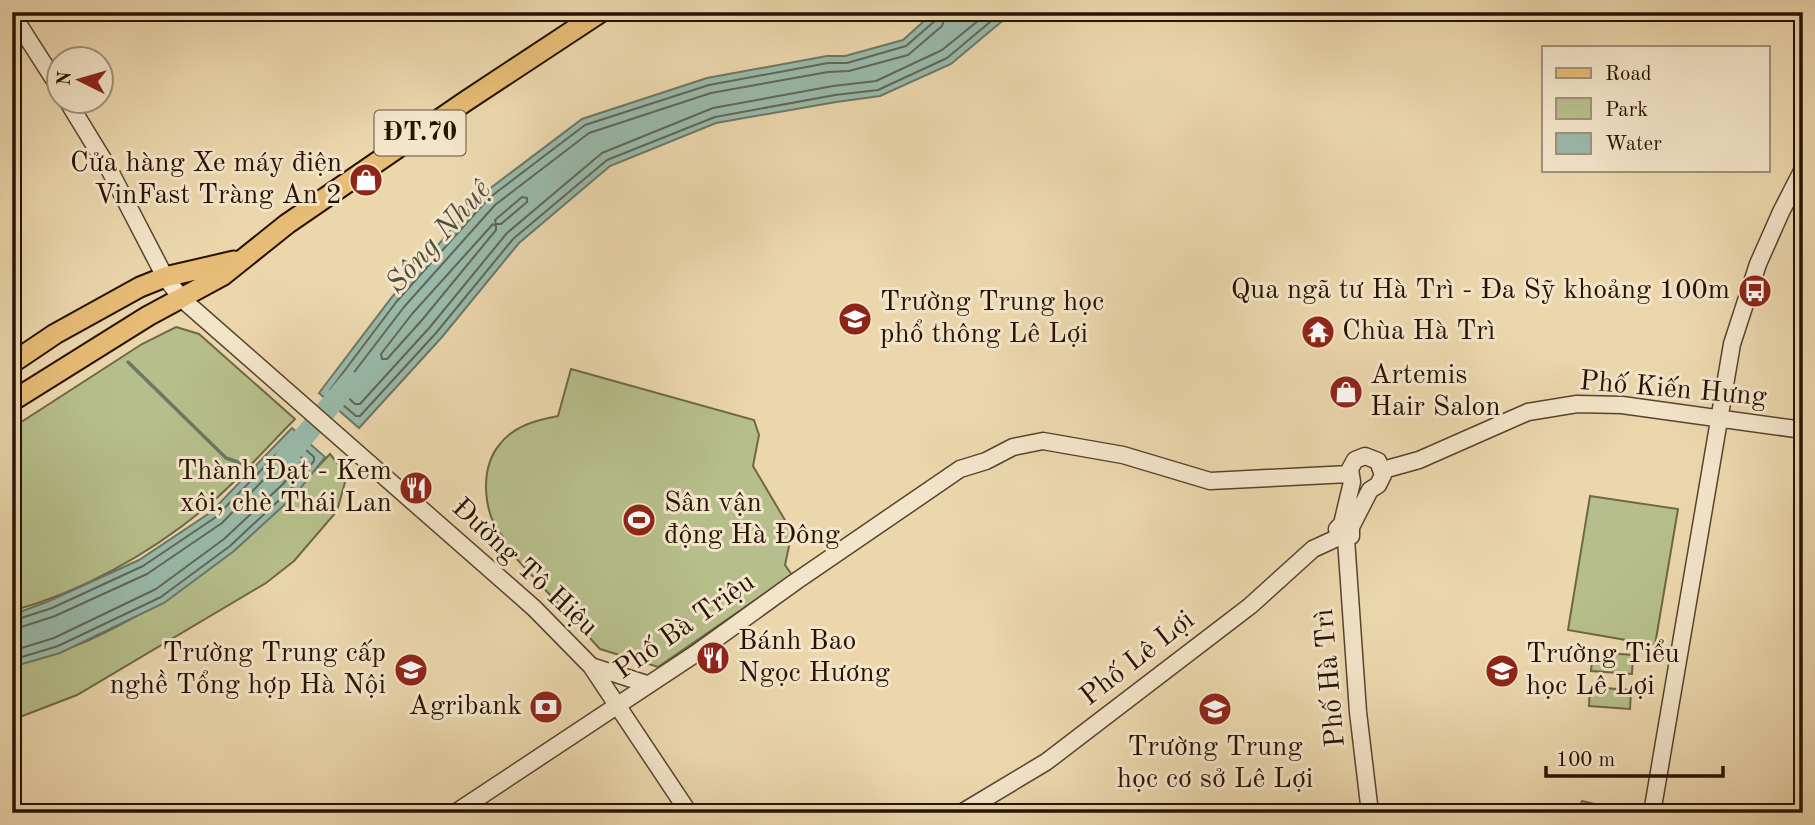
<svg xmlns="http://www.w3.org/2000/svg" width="1815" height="825" viewBox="0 0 1815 825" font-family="'Old Standard TT',serif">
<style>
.green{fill:#b6bf8b;stroke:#6e6846;stroke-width:2}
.water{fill:#99baab;stroke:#6b7767;stroke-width:2}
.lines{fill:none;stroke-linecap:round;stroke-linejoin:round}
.shore{stroke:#606656;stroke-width:2}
.stream{stroke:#6b7767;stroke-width:3.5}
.river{stroke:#99baab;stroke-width:21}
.minor-casing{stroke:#58432d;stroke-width:19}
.major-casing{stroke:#271202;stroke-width:23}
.minor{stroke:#f3e5ca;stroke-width:16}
.major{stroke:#e6bc76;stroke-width:19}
.labels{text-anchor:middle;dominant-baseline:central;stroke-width:6;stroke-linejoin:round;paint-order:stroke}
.shield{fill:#f3e5ca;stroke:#64513e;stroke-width:2}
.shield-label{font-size:26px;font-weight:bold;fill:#271202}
.poi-label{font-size:28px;fill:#271202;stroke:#f3e5ca;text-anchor:start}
.street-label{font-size:28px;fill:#271202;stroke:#f3e5ca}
.water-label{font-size:30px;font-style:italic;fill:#4f4d3d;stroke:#f3e5ca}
</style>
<rect width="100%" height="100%" fill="#ecd7ad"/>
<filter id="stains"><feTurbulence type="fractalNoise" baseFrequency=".00286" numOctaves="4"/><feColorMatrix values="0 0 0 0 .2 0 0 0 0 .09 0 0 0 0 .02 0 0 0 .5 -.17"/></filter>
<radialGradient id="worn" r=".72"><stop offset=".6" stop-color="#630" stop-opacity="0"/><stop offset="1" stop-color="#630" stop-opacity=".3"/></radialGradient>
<!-- green -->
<path class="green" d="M176,327L199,334L295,419C265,449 236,483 204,509C148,555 81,592 12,611V428L142,344Z
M571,369L754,420L759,435L753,466L792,532L785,565L792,575L658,667L600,649L501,542L503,537C483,514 479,469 500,444C514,426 536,420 558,416Z
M330,454L347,475L337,511L294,561L266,583L77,695L12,720V666C37,658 65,651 89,640C189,595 256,533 330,454Z
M1590,496L1678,509L1655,645L1568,630Z
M1593,652L1633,655L1632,674L1591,671Z
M1590,687L1631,690L1630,709L1589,706Z
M1582,801L1632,813H1578Z"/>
<!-- water -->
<path class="water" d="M934,12H1013L951,64L880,96L836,102L716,123L610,166L519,243L442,337L359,428L319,393L392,297L484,193L582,119L707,78L827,56H845L903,40Z
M292,428L325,457L295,495L234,551L164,603L60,653L12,667V615L49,601L139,560L211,512Z"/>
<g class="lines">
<!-- shore -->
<path class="shore" d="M938,12L936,20L906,46L847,63H828L709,85L585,125L489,198L397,301L330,390V394L356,416H360L436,333L513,239L607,160L715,117L835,95L878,90L947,58L1002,12
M947,12L942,26L908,55L849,71L828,72L711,93L589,133L495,205L404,307L342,388V392L355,404H360L430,327L507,233L602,153L713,108L833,86L876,81L942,50L989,12
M522,197L527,198V202L501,224H496L495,220Z
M493,224L496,226V230L422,320L387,359H382L381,354L412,314Z
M12,621L52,608L143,566L216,517L291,439H294L314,457V461L290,490L230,546L161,597L58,646L12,660
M12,630L55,616L147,574L222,523L291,451H294L302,458V461L283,484L224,539L156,589L54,638L12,651"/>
<!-- stream -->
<path class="stream" d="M128,362L226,458L256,468"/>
<!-- river -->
<path class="river" d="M285,459L350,382"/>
<defs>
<path id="minor" d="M12,14L60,89
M68,102L109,169L165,277L182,299L534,608L591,666L689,813
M1365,456L1378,461L1383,475L1378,485L1370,490L1351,527V536L1344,539L1339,537L1337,529L1342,524L1352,482L1350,469L1355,460Z
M1383,470L1419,460L1528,412L1577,404L1622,405L1803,430
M1346,539L1358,712L1370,813
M591,666L647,684
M455,813L695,654L795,582L960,469L986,461L1013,447L1043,441L1123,455L1210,481L1349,474
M961,813L1046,762L1250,606L1313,549L1339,537
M1652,813L1732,344L1758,264L1781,212L1803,169"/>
<path id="major" d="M12,363L55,334L140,287L165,277L234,261
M12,401L148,316L222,276L287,224L466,101L601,12"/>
</defs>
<!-- minor casing -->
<use href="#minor" class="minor-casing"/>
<!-- major casing -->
<use href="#major" class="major-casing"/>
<!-- minor -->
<use href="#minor" class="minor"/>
<!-- major -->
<use href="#major" class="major"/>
</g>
<!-- icons -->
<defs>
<symbol id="shop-disc" viewBox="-11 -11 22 22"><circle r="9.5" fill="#8f2418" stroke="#f3e5ca"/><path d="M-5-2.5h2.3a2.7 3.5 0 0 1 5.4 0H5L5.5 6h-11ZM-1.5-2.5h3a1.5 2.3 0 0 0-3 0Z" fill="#fff"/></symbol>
<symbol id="bus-disc" viewBox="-11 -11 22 22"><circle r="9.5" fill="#8f2418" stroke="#f3e5ca"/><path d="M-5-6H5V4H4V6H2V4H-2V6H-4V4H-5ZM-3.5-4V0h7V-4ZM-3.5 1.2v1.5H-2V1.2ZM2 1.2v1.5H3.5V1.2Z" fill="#fff"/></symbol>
<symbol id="school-disc" viewBox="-11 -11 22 22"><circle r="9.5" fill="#8f2418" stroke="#f3e5ca"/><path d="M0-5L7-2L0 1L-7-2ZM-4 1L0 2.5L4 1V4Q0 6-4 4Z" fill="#fff"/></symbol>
<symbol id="temple-disc" viewBox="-11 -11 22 22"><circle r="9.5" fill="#8f2418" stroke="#f3e5ca"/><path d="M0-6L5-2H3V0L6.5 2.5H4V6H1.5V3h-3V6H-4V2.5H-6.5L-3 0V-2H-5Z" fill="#fff"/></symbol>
<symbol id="restaurant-disc" viewBox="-11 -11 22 22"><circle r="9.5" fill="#8f2418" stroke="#f3e5ca"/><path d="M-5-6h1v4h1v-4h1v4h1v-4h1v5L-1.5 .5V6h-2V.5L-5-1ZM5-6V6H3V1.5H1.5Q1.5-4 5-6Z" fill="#fff"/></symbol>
<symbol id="stadium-disc" viewBox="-11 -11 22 22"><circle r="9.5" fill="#8f2418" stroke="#f3e5ca"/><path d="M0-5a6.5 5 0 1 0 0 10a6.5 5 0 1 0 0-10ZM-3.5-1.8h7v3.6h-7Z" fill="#fff"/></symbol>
<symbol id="bank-disc" viewBox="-11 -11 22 22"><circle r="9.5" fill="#8f2418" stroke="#f3e5ca"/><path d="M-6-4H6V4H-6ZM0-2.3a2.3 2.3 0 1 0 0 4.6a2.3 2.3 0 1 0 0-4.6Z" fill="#fff"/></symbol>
</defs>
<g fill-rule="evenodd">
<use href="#shop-disc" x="347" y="161" width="38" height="38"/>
<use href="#bus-disc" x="1736" y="272" width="38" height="38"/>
<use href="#school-disc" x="836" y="300" width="38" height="38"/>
<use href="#temple-disc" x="1299" y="313" width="38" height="38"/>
<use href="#shop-disc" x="1327" y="373" width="38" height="38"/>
<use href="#restaurant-disc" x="397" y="469" width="38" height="38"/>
<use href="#stadium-disc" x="620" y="501" width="38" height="38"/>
<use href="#restaurant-disc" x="694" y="639" width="38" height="38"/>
<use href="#school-disc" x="392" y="651" width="38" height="38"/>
<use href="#school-disc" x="1483" y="652" width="38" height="38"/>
<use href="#bank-disc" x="527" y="688" width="38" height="38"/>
<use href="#school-disc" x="1196" y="690" width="38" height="38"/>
</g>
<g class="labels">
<!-- shield labels -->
<rect class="shield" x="374.5" y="110.5" width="91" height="45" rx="5"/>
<g class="shield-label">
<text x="420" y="133">ĐT.70</text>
</g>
<!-- poi labels -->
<g class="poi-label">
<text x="342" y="164" text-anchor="end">Cửa hàng Xe máy điện<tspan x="342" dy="32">VinFast Tràng An 2</tspan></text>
<text x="1730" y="291" text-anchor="end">Qua ngã tư Hà Trì - Đa Sỹ khoảng 100m</text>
<text x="880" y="303">Trường Trung học<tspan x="880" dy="32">phổ thông Lê Lợi</tspan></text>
<text x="1342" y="332">Chùa Hà Trì</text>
<text x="1370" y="376">Artemis<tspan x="1370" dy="32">Hair Salon</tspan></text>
<text x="392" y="472" text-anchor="end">Thành Đạt - Kem<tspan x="392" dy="32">xôi, chè Thái Lan</tspan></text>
<text x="664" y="504">Sân vận<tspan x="664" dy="32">động Hà Đông</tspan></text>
<text x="738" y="642">Bánh Bao<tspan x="738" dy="32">Ngọc Hương</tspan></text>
<text x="386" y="654" text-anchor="end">Trường Trung cấp<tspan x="386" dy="32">nghề Tổng hợp Hà Nội</tspan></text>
<text x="1526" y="655">Trường Tiểu<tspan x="1526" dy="32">học Lê Lợi</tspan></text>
<text x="522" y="707" text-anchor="end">Agribank</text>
<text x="1215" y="748" text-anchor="middle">Trường Trung<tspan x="1215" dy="32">học cơ sở Lê Lợi</tspan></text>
</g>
<!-- street labels -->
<g class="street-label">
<text transform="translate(1673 390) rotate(5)">Phố Kiến Hưng</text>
<text transform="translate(524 568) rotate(43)">Đường Tô Hiệu</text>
<text transform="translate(685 627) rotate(-35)">Phố Bà Triệu</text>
<text transform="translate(1138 659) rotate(-38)">Phố Lê Lợi</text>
<text transform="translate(1331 678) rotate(-95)">Phố Hà Trì</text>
</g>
<!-- water labels -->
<g class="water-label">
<text transform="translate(439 237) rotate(-48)">Sông Nhuệ</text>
</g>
</g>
<!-- margin -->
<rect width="1815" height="825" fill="none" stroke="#ecd7ad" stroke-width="42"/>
<rect x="14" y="14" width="1787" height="797" fill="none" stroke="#271202" stroke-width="3.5"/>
<rect x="21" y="21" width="1773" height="783" fill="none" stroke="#271202" stroke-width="2"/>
<!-- legend -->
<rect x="1542" y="46" width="228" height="126" fill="#f3e5ca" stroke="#a1917a" stroke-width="2"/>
<rect x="1556" y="68" width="35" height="10" fill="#e6bc76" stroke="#a1917a" stroke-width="2"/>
<text x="1605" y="80" font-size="21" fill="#271202">Road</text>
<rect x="1556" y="98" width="35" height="21" fill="#b6bf8b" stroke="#a1917a" stroke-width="2"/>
<text x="1605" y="116" font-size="21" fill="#271202">Park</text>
<rect x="1556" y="133" width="35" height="21" fill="#99baab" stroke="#a1917a" stroke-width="2"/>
<text x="1605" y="150" font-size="21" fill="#271202">Water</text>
<!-- north arrow -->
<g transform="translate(80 80) rotate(275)"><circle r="33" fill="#f3e5ca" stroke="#a1917a" stroke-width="2"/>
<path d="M0-5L12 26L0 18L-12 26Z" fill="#8f2418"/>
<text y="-10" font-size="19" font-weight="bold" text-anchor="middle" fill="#271202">N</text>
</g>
<!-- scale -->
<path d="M1546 766v10h177v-10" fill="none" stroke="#271202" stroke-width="3.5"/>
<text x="1556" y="766" font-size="21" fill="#271202" stroke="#f3e5ca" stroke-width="5" paint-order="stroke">100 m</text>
<rect width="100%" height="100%" filter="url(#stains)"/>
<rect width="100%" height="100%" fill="url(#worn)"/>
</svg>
